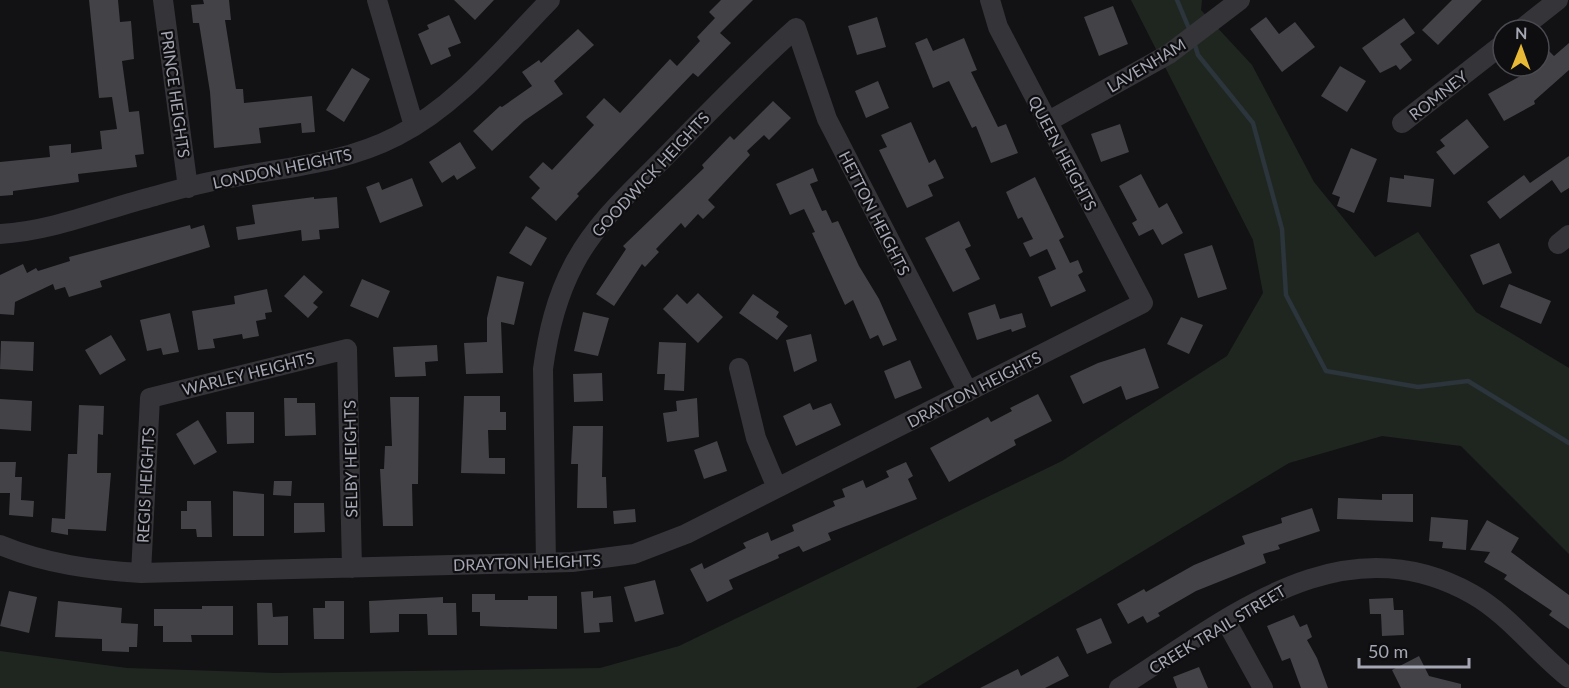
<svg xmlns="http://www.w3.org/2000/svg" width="1569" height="688" viewBox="0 0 1569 688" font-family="Lato,sans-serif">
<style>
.green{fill:#1f2620}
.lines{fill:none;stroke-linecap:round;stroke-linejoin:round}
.stream{stroke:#2c343c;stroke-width:4.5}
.building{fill:#424247}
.minor{stroke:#343439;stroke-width:20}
.labels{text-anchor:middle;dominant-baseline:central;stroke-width:4.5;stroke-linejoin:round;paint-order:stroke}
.street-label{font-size:16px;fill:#a5a8b4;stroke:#0e0d0f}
</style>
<rect width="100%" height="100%" fill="#121214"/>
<!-- green -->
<path class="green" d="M1131,0H1202L1201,10L1252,65L1314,182L1375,257L1418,232L1476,312L1569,368V554L1461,446L1382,436L1289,463L916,688H0V651L127,668L276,673L600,668L679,646L1062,461L1227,356L1263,293L1253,240Z"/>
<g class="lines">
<!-- stream -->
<path class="stream" d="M1177,0L1190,31
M1194,42L1198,55L1253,123L1282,229L1286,295L1326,371L1418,387L1468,381L1569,443"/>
</g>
<!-- building -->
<path class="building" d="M89,0H118L120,22L131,21L134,59L122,61L129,112L139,111L144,154L135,155L137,167L78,174L79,182L13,191V195L0,196V162L50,157L49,146L71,144V153L102,149L100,131L117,129L112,97L99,98Z
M203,0H229L231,20H225L236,89H243L244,103L312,96L315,132L302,133L301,123L259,128L261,143L214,148L210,92L199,23H193L191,5L204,4Z
M454,0H494L475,20Z
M721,0H753L720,33L731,43L698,77L693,73L577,194L579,196L556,221L531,198L540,188L529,177L543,162L552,170L594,125L586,117L604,98L620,113L670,59L677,66L700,41L697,37L715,18L709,12Z
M1452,0H1482L1438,45L1422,30Z
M1113,6L1128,44L1099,56L1084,17Z
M449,15L461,43L448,48L451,56L431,65L418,34L429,29L427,25Z
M877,17L886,47L857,55L848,26Z
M1266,17L1279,34L1295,22L1315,47L1282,72L1250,29Z
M1404,18L1415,33L1400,44L1412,60L1400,70L1396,65L1380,73L1362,48Z
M578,29L594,45L554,81L563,94L524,121L492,151L473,131L500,106L502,107L532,86L522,72L539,60L541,63Z
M927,38L933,51L964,38L977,70L971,72L998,127L1006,124L1018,153L991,163L976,126L972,128L949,81L933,88L915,43Z
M1569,43V70L1534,101L1535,104L1504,121L1488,94L1524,74L1521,72L1528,66H1539V56L1547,49L1554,56Z
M1340,66L1366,81L1347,112L1321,96Z
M352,68L370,79L344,122L326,110Z
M878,81L889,108L866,118L855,91Z
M773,101L791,118L769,140L764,135L747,151L750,155L708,200L715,207L703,219L698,214L685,228L681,223L656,249L659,252L645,267L642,264L614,306L596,294L626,249L623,246L704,168L702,165L730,136L734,140Z
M1467,119L1489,147L1454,175L1436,152L1445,146L1440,140Z
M911,122L929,163L935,159L944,178L928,185L933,196L907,208L879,150L887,147L881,135Z
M1120,124L1129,152L1101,162L1091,134Z
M460,142L476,168L457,180L454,175L442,183L429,162Z
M1351,148L1377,159L1354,213L1337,206L1340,197L1332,194Z
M1569,156V188L1561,193L1552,180L1500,219L1487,202L1524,175L1530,183Z
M813,168L818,181L810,184L822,211L826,210L832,223L838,221L859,266L879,299L897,340L883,346L878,335L870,339L853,300L845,305L812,233L815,232L804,209L790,215L776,184Z
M1141,174L1159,208L1167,203L1183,233L1162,245L1153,229L1139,236L1132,223L1137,220L1119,186Z
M1404,175L1434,179L1431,207L1387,202L1390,177L1404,179Z
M1035,177L1064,237L1059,240L1070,263L1078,260L1083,272L1078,275L1086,291L1051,307L1038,277L1056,269L1047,249L1030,257L1023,243L1033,239L1022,217L1018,219L1006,192Z
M412,178L423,206L380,223L366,187L379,182L382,190Z
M314,197V199L337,197L339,228L319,230L320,239L302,241L301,230L238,240L236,227L255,224L252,205Z
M959,221L971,246L965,249L980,279L953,292L925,238Z
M190,225L191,229L204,225L210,247L100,281L102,287L69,297L65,287L55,290L53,284L15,302L14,315L0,314V275L23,264L27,273L36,268L38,271L70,261L69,257Z
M526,226L547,238L531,266L509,253Z
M1499,243L1512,273L1483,285L1470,255Z
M1212,245L1227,289L1198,298L1184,254Z
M304,275L323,292L313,303L318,307L308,318L284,296Z
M497,276L524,282L514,325L501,322L503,373L466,374L464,343L487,342V318Z
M362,279L390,291L378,318L350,306Z
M1509,284L1551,301L1541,324L1500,307Z
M267,289L272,312L265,313L266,319L256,321L259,336L243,339L242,334L213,339L215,348L198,350L192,311L235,304L234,296Z
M698,293L723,317L698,343L663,309L677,294L687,304Z
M753,294L779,312L776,317L788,326L777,340L739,313Z
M995,304L1000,319L1022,313L1026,327L1012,332L1011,329L977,340L968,313Z
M583,312L609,318L598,356L574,351Z
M170,313L179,352L163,355L161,348L147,351L140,320Z
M1181,317L1203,325L1189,354L1167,344Z
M811,334L817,361L794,372L786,340Z
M111,335L126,360L100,375L85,350Z
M1,341L34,342L33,371L0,369Z
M659,342L686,343L684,391L664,390L665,374H657Z
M437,345L438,361L425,362L426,376L395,377L393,347Z
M1145,348L1159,388L1126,400L1121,386L1083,404L1070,376L1098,363Z
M910,360L922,388L895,399L884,371Z
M602,373L603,401L574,402L573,374Z
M1038,394L1052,421L1014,440L1016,445L949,482L930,448L988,417L991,422L1012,411L1010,408Z
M464,396H500V412H506V430H488L489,458H505V474L461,473Z
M390,397H419L418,484H412L413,526H383L380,469H384L385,446H392Z
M284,398H297V403H315L316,435L285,436Z
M697,398L699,437L667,442L663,413L677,411L676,401Z
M0,399L32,401L31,431L0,429Z
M810,403L813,410L831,403L841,425L796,446L783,416Z
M79,405L104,406L103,435L98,434L97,473H111L106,531L68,529V535L51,532L52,518L65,519L68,454H77Z
M226,412H254V443L227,444Z
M198,420L217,452L194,465L176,434Z
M573,426H603L602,477H606L607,508H577L578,464H571Z
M717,441L727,471L704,479L694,450Z
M0,462H16L15,477H22L21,500L34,501L33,517L9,515L10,493H0Z
M906,462L913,476L908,479L917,499L828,533L831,540L803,552L799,546L778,555L779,558L729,580L733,589L707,602L690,569L702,563L704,569L746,548L743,543L768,532L771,541L794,531L792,525L835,506L833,501L845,497L842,489L863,480L866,488L889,477L886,471Z
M274,481H292L291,496L273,495Z
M233,491L264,494V536H233Z
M1382,494H1413V522L1337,519L1338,498L1382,500Z
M187,501H211L212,537H197L196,529H181V511H187Z
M294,503H324L325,532L294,533Z
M1312,508L1320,531L1278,545L1280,549L1263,554L1266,563L1196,591L1158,613L1160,616L1147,623L1143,616L1128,624L1117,604L1144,589L1146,592L1194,565L1245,544L1242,536L1282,523L1281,518Z
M635,509L636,522L614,524L613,511Z
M1431,517L1468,520L1466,550L1442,548L1443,542L1429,541Z
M1487,520L1519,538L1511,552L1569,595V629L1549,615L1552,611L1504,579L1507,575L1484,562L1490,552L1470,550Z
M655,580L664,614L635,622L624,587Z
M9,591L37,597L29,633L0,626Z
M593,591V598L611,596L613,622L599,623L600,632L584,633L581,592Z
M472,594H495V600H528V596H557V629L480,626V612H472Z
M443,597V603H456L457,635H428L427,614H399V632L370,633L369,601Z
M1393,598L1394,610H1403L1404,635L1382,636L1381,614H1370L1369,599Z
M58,601L122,608L121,623L138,624L137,647H129V652L102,651V639L55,637Z
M325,601H344V639H314L313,608H325Z
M257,603H272L273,617L288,616V645H258Z
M202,606H233V635H191L192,642H163V626H154V609H202Z
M1294,615L1300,627L1307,624L1312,637L1307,640L1317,658L1328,688H1301L1290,658L1282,661L1267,626Z
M1101,618L1112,643L1087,654L1076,629Z
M1058,656L1069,676L1045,688H980L1018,669L1021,676Z
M1419,656L1429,676L1461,684V688H1401L1392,670Z
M1199,667L1208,688H1177L1173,677Z"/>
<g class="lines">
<!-- minor -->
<path class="minor" d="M163,0L188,188
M377,0L414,126
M1520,30L1558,0
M1047,122L1169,54L1240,0
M1402,123L1503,44
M0,234C53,231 104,209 155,196C179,189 205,182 230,178C287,167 345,163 397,136C458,105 503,48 550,0
M1558,244L1569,235
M739,368L756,438L777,488
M0,545C46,564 92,570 141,573L572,562L634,554L686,534L1143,303L998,27L990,0
M546,563L543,369C548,332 556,298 574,264C595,224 630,192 662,160C706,115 749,70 796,28L827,119L968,392
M141,573L150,398L347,349L352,568
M1226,621L1263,688
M1119,688C1227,620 1340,520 1472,594C1508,614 1536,652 1569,678"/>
</g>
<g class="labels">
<!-- street labels -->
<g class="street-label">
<text transform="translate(1146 65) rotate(-31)">LAVENHAM</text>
<text transform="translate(176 94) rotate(82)">PRINCE HEIGHTS</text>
<text transform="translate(1438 95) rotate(-38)">ROMNEY</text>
<text transform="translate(1063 153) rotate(62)">QUEEN HEIGHTS</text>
<text transform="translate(282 168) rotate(-12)">LONDON HEIGHTS</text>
<text transform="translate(650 174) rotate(-47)">GOODWICK HEIGHTS</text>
<text transform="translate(875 213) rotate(63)">HETTON HEIGHTS</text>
<text transform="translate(248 373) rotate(-14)">WARLEY HEIGHTS</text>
<text transform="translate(974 389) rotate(-27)">DRAYTON HEIGHTS</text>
<text transform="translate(350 459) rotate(-91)">SELBY HEIGHTS</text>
<text transform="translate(145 485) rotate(-87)">REGIS HEIGHTS</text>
<text transform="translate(527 562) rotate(-2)">DRAYTON HEIGHTS</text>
<text transform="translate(1217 629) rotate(-31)">CREEK TRAIL STREET</text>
</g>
</g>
<!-- north arrow -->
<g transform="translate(1521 48) rotate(1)"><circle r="28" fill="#0e0d0f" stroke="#4a4b51" stroke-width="1.5"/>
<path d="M0-4.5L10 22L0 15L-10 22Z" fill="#e8b936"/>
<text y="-9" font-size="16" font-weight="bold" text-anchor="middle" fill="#a5a8b4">N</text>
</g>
<!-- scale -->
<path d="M1359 658v9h110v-9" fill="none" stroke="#a5a8b4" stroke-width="3"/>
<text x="1368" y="658" font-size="18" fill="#a5a8b4" stroke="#0e0d0f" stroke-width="4.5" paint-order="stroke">50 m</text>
</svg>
